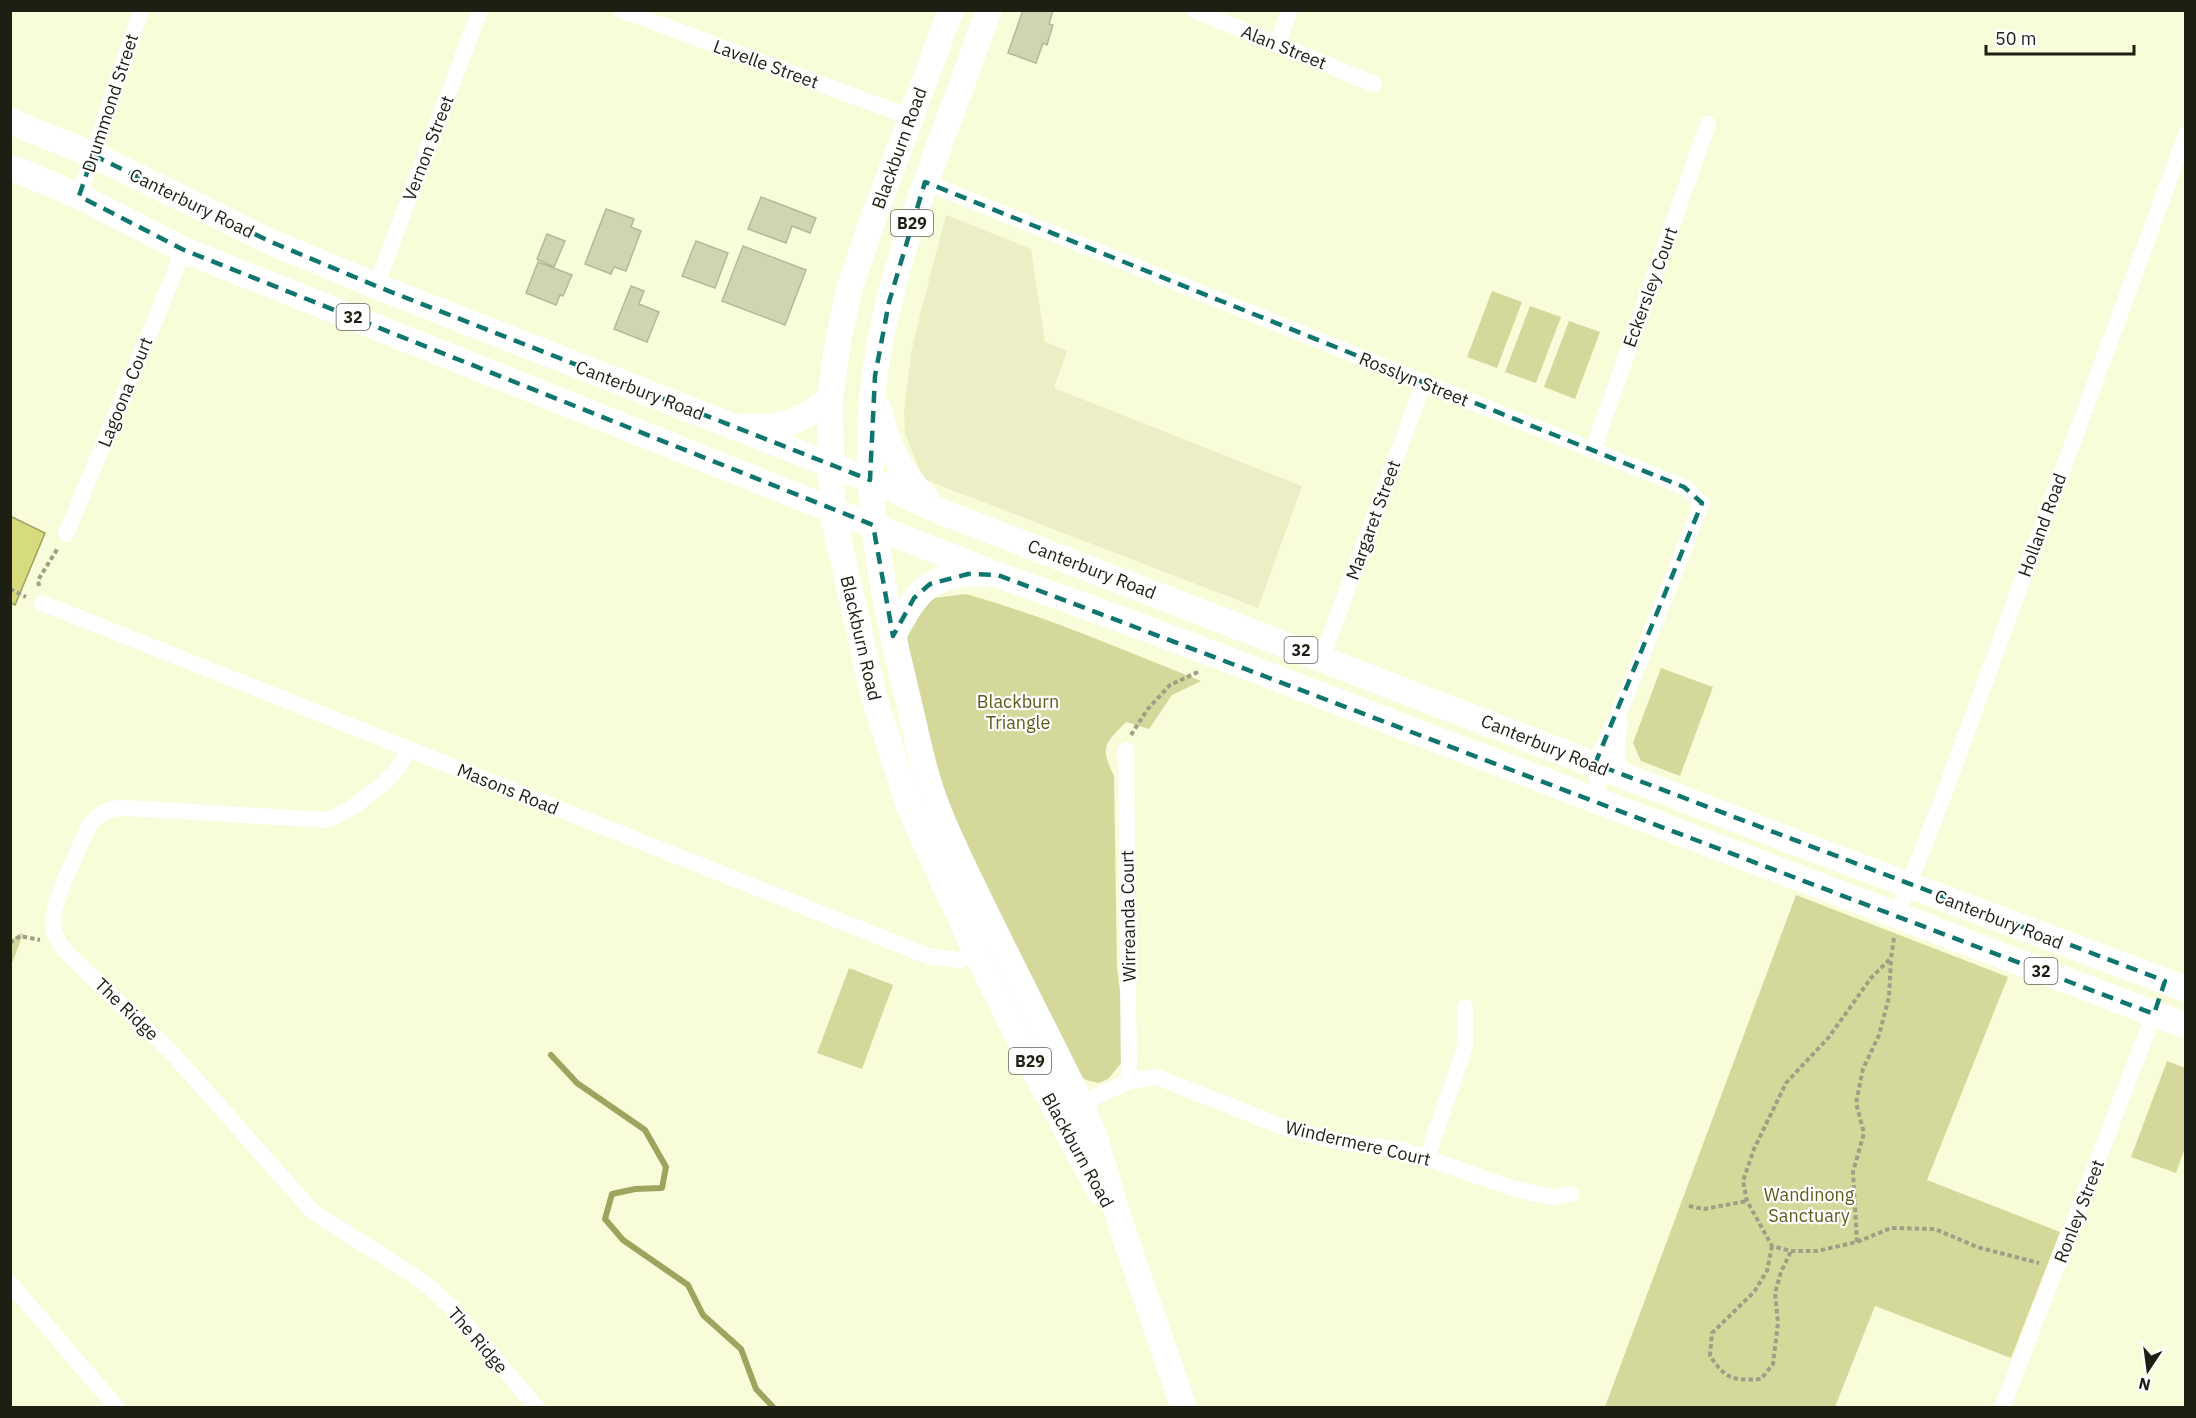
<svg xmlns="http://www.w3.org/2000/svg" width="2196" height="1418" viewBox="0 0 2196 1418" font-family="'IBM Plex Sans',sans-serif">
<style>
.built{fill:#ecefc5}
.green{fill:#d4d99b}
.water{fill:#d6db7e;stroke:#9fa35e;stroke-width:1.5}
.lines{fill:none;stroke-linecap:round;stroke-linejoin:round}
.stream{stroke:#9fa35e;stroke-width:6}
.building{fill:#d0d4b2;stroke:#b6b998;stroke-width:1.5}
.path{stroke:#9da086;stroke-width:4;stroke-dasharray:4.5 3;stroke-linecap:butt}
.street{stroke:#fff;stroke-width:16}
.primary{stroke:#fff;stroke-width:26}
.marked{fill:none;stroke:#0f766e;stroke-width:4.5;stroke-dasharray:12 8;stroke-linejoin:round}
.labels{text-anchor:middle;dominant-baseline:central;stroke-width:4.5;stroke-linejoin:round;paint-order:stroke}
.shield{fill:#fff;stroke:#62625a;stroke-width:1.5}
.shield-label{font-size:16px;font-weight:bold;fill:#1e1f13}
.street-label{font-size:18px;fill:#1e1f13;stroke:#fff}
.park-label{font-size:18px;fill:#5a5c18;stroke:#fff}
</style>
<rect width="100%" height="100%" fill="#f8fcd9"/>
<!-- built -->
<path class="built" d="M946,215L1031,249L1045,342L1067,351L1054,388L1302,486L1258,608L926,480L918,467L905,433L904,412L911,354L918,323Z"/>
<!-- green -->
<path class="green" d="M1492,291L1522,302L1497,368L1467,357Z
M1530,306L1561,317L1536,383L1505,372Z
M1569,321L1600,332L1575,399L1544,387Z
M966,594C1047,617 1124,650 1201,681L1172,695L1149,729L1126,722C1104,744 1100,747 1114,776L1117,968L1127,1047L1123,1061L1108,1079L1099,1083L1086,1080L1078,1075L971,855L939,779L906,647L908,626L926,599Z
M1661,668L1713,687L1680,776L1641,761L1633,743Z
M1796,895L2008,977L1927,1180L2060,1232L2011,1358L1875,1306L1835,1407H1605Z
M21,933L23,934L11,966V940Z
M849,968L893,985L862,1069L817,1053Z
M2167,1061L2185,1068V1148L2176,1173L2131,1157Z"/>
<!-- water -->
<path class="water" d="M10,516L45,533L15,605L11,603Z"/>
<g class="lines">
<!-- stream -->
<path class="stream" d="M551,1055L577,1083L645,1130L666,1167L662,1188L635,1189L612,1194L605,1219L623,1240L688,1285L703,1315L741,1349L756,1389L774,1408"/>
</g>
<!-- building -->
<path class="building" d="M1023,10H1053L1049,24L1053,25L1047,45L1043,43L1036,63L1008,53Z
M761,197L816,218L810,233L792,226L786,243L748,229Z
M606,209L634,219L631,227L641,231L626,271L614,267L611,274L585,264Z
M547,234L565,241L554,267L537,259Z
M696,241L728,253L715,288L682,276Z
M743,246L806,270L785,325L722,301Z
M538,262L572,275L563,296L560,295L556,305L526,293Z
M631,286L644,291L639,304L659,312L647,342L614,329Z"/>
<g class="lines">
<!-- path -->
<path class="path" d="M39,586L38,580L58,548
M10,589L26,597
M1131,735L1147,710L1170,685L1198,672
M1894,938L1891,958L1871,978L1829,1037L1786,1083L1754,1149L1743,1181L1747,1201L1772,1246L1791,1251H1817L1857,1242L1891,1228L1935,1229L1977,1247L2039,1263
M10,943L20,936L40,940
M1689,1206L1704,1209L1747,1201
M1857,1242L1853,1172L1864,1133L1856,1103L1863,1069L1879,1035L1889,997L1891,958
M1772,1246L1767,1271L1754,1292L1712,1333L1710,1356C1726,1379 1732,1381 1761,1379L1773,1364L1778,1323L1775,1293L1781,1272L1791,1251"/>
<!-- street -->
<path class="street" d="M621,10L910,117
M1194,10L1374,84
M1277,44L1290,10
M925,182L1684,487L1702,503L1624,701L1595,764L1600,801
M79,196L141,10
M376,286L480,10
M1593,450L1708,124
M66,534L184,250
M42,603L928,956L958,960L977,954
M1322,658L1424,382
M407,749C405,755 403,761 399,766C387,784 347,813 327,820L126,808C108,807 94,815 86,832C77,854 51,903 53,924C53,934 58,942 64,950L173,1054L312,1211L411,1274L433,1290L452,1308L537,1408
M1126,750L1129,1081
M1619,775L1616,752L1620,720
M1897,915L1944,794L2186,134
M1081,1104L1129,1081L1157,1077L1283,1127L1339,1142L1403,1150L1515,1189L1536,1194L1555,1197L1571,1194
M1427,1158L1465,1046V1007
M10,1283L117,1408
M2002,1408L2154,1014"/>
<!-- primary -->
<path class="primary" d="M951,10L873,219L850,287L838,341L830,399L832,510L874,697L909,807L977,954L1034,1069L1100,1192
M989,10C973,52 959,94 943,135C914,213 886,292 875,374C860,484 881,589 907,695C916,732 923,771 937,807C950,841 967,874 983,907C1015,973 1049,1038 1081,1104L1092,1130L1123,1231L1184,1408
M10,121L93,155L269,241L376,286L892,489L937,510L1784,838L2186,989
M10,167L79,196L184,250L832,510L998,575L1145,628L2186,1026
M879,409C886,444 901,475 927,499
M746,426C781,430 802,420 830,399
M893,636C919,587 931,572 989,574"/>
</g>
<!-- marked area -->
<path class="marked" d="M93,155L269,241L376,286L870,480L875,376L889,302L925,182L1684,487L1702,503L1595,764L2165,981L2154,1014L998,575L968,574L930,584L914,598L893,636L873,525L184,250L79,196Z"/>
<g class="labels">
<!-- shield labels -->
<g class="shield">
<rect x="891" y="210" width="42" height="26" rx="4.5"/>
<rect x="336.5" y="304" width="33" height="26" rx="4.5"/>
<rect x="1284.5" y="637" width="33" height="26" rx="4.5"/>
<rect x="2024.5" y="958" width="33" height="26" rx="4.5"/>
<rect x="1009" y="1048" width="42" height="26" rx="4.5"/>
</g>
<g class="shield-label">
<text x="912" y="223">B29</text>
<text x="353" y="317">32</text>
<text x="1301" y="650">32</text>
<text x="2041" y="971">32</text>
<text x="1030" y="1061">B29</text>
</g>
<!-- street labels -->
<g class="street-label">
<text transform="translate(1284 47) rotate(22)">Alan Street</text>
<text transform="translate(766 64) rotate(20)">Lavelle Street</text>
<text transform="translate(110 103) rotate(-72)">Drummond Street</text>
<text transform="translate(428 148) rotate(-69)">Vernon Street</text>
<text transform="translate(899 148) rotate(-70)">Blackburn Road</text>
<text transform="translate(192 203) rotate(26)">Canterbury Road</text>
<text transform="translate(1650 287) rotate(-70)">Eckersley Court</text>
<text transform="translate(1414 379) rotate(22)">Rosslyn Street</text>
<text transform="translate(640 390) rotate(21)">Canterbury Road</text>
<text transform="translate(125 392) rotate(-68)">Lagoona Court</text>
<text transform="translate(1373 520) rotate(-70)">Margaret Street</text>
<text transform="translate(2042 525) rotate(-70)">Holland Road</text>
<text transform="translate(1092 569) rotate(21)">Canterbury Road</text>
<text transform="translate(861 638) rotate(77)">Blackburn Road</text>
<text transform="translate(1545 745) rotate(22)">Canterbury Road</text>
<text transform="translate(508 789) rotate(22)">Masons Road</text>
<text transform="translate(1128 916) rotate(-91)">Wirreanda Court</text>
<text transform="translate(1999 919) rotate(21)">Canterbury Road</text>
<text transform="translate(127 1009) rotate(44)">The Ridge</text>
<text transform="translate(1358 1143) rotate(13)">Windermere Court</text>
<text transform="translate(1078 1150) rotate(61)">Blackburn Road</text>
<text transform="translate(2079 1211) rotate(-69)">Ronley Street</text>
<text transform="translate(478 1340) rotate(49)">The Ridge</text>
</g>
<!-- park labels -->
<g class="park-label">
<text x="1018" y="701">Blackburn<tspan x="1018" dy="21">Triangle</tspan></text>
<text x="1809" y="1194">Wandinong<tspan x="1809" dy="21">Sanctuary</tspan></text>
</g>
</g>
<!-- border -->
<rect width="2196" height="1418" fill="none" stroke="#1e1f13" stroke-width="24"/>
<!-- north arrow -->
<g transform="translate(2148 1370) rotate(193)" stroke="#ffffff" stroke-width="4.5" paint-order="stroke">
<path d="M0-4.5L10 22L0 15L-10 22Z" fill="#1e1f13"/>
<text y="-9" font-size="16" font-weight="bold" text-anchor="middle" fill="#1e1f13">N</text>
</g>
<!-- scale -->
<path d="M1986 45v9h148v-9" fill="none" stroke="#1e1f13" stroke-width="3"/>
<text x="1995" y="45" font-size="18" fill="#1e1f13" stroke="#ffffff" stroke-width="4.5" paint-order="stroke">50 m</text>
</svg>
